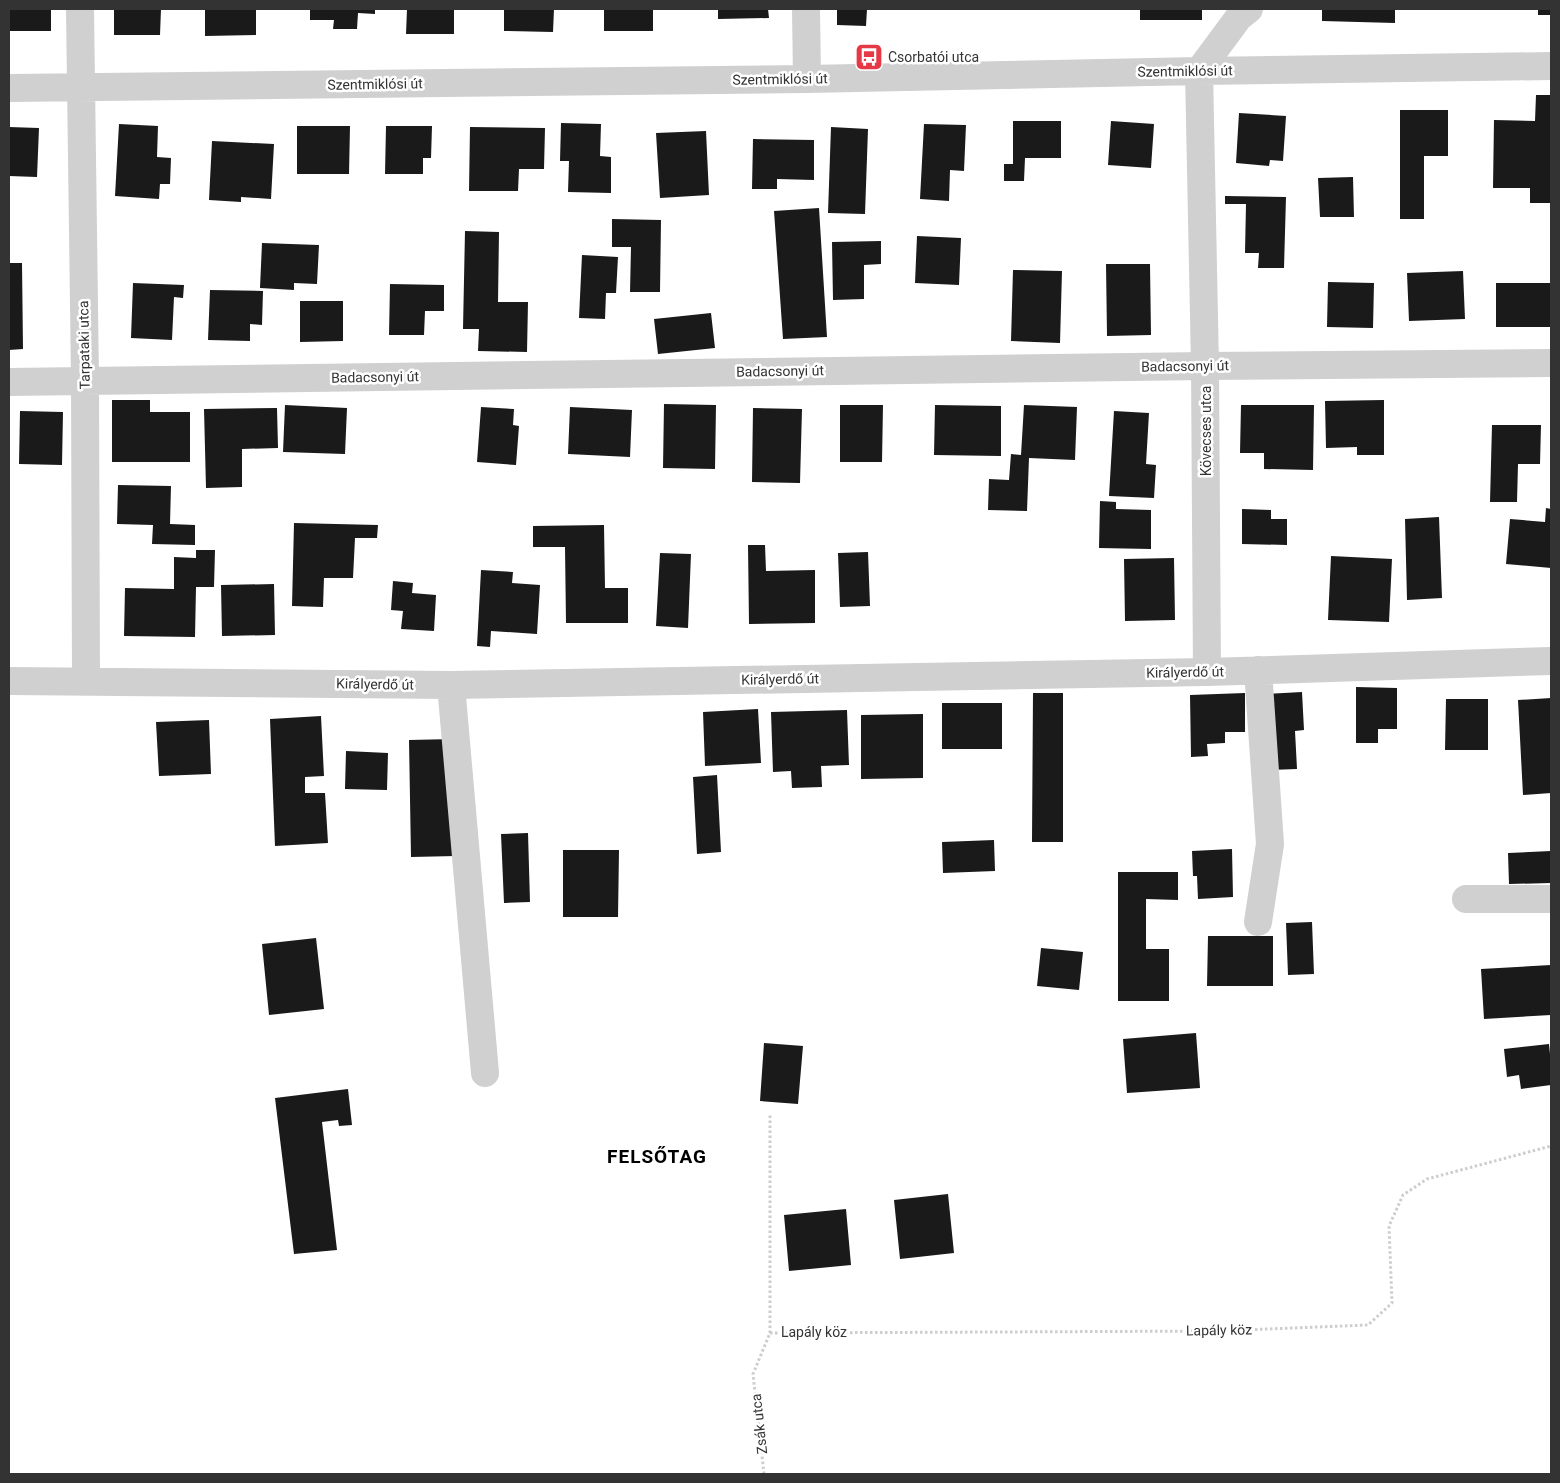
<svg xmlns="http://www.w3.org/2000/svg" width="1560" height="1483" viewBox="0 0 1560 1483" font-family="Roboto,sans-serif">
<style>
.building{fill:#1a1a1a}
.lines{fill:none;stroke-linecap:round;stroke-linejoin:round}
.path{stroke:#cdcdcd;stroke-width:3;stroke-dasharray:2.5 2.5;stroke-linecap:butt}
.minor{stroke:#d0d0d0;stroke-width:28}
.labels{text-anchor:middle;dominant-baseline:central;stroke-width:5;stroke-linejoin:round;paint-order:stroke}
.poi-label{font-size:14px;fill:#333;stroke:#fff;text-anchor:start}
.street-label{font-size:14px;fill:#333;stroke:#fff}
.district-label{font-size:19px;font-weight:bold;letter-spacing:1px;fill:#000;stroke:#fff}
</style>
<rect width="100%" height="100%" fill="#fff"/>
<!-- building -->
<path class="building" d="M9,9H51V31H9Z
M114,9H161L160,35H114Z
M205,9H256V35L205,36Z
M310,9H375V14L358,13L357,29H333L334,20H310Z
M407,9H454V34H406Z
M504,9H554L553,32L504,31Z
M604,9H653V31H604Z
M718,9H768L769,18L718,19Z
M837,9H867L866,26L837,25Z
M1140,9H1202V20H1140Z
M1322,9H1395V23L1322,21Z
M1538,9H1551V15H1538Z
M1536,95H1551V203H1530V188H1493L1494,120L1535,121Z
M1400,110H1448V156H1424V219H1400Z
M1239,113L1286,116L1283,161L1270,160L1269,166L1236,163Z
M1013,121H1061V158H1025L1024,181H1004V164H1013Z
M1111,121L1154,124L1151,168L1108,165Z
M561,123L601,124L600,156L611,157V193L568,192L569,161H560Z
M119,124L158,126L157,157L171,158L170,184H160L159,199L115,196Z
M924,124L966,125L964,171L950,170L949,201L920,199Z
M297,126H350L349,174H297Z
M386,126H432L431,158H423V174H385Z
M9,127L39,128L37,177L9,176Z
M470,127L545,128L544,169H519L518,191H469Z
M831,127L868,129L865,214L828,213Z
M706,131L709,195L660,198L656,133Z
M753,139L814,140V180L777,179V189H752Z
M212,141L274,144L271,199L241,197V202L209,200Z
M1353,177L1354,217H1320L1318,178Z
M1225,196L1286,197L1284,268H1258L1259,253H1245L1246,204H1225Z
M819,208L827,337L783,339L774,211Z
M612,219L661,220L660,292H630L631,247H612Z
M465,231L499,232L498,302H528L527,352L478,351L479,329H463Z
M917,236L961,238L959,285L915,283Z
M881,241V264L864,265V299L833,300L832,242Z
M262,243L319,245L317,284L294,283V290L260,288Z
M582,255L618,257L616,293H606L605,319L579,318Z
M9,263H22L23,349L9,350Z
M1106,264H1150L1151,335L1107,336Z
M1013,270L1062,271L1060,343L1011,341Z
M1463,271L1465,319L1409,321L1407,273Z
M1328,282L1374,283L1373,328L1327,327Z
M133,283L184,285L183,298L174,297L172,340L131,338Z
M1496,283H1551V327H1496Z
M390,284L444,285V311H425L424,335H389Z
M210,290L263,291L262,325L250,324V341L208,340Z
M300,301H343V341L300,342Z
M711,313L715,348L658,354L654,319Z
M112,400H150V412H190V462H112Z
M1384,400V455H1357V447L1326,448L1325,401Z
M664,404L716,405L715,469L663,468Z
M285,405L347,408L345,454L283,452Z
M840,405H883L882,462H840Z
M935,405L1001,406V456L934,455Z
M1024,405L1077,407L1075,460L1029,458L1027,511L988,510L989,479L1009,480L1011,454L1021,455Z
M1241,405H1314L1313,470L1264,469V453H1240Z
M481,407L514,409L513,425L519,426L516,465L477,462Z
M570,407L632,410L630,457L568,454Z
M277,408L278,448L242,449V487L206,488L204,409Z
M753,408L802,409L800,483L752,482Z
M20,411L63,412L62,465L19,464Z
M1114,411L1149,413L1146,464L1156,465L1154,498L1109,496Z
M1492,425H1541L1540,464H1518L1517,502H1490Z
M118,485L171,486L170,524L195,525V545L152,544L153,525L117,524Z
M1100,501L1116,502V509L1151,510V549L1099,548Z
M1546,508L1551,509V568L1506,564L1510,519L1545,522Z
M1242,509L1271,510V519H1287V545L1242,544Z
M1439,517L1442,598L1407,600L1405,519Z
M294,523L378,525L377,538H355L353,578H324L323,607L292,606Z
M604,525L605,588H628V623H566L565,547H533V526Z
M748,545H765L766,571L815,570V623L749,624Z
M196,550H215L214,587H196L195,637L124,636L125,588L174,589V557L196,558Z
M868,552L870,606L840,607L838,553Z
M660,553L691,554L688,628L656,626Z
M1331,556L1392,559L1389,622L1328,620Z
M1174,558L1175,620L1125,621L1124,559Z
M481,570L513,572L512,583L540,585L537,634L491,631L490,647L477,646Z
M393,581L413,583L412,593L436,595L434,631L401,629L403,611L391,610Z
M274,584L275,635L222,636L221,585Z
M1356,687L1397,688V729H1378V743H1356Z
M1302,692L1304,730L1295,731L1297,769L1270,770L1265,694Z
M1033,693H1063V842H1032Z
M1245,693V732H1225V743L1207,744L1208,756L1191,757L1190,695Z
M1551,698V793L1523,795L1518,700Z
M1446,699H1488V750H1445Z
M942,703H1002V749H942Z
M758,709L761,763L705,766L703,712Z
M847,710L849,765L821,766L822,787L792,788L791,771L773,772L771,712Z
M923,714V778L861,779V715Z
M321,716L324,776L305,777V793H325L328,843L275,846L270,719Z
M209,720L211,774L159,776L156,722Z
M454,739L456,856L411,857L409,740Z
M346,751L388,753L387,790L345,789Z
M717,775L721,852L697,854L693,777Z
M528,833L530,902L504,903L501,834Z
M994,840L995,871L943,873L942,842Z
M1232,849L1233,897L1198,899L1197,876H1193L1192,851Z
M563,850H619L618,917H563Z
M1551,851V883L1509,884L1508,853Z
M1118,872H1178V900L1146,899V949H1169V1001H1118Z
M1312,922L1314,974L1288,975L1286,923Z
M1208,936H1273V986H1207Z
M316,938L324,1009L269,1015L262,944Z
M1041,948L1083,952L1079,990L1037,986Z
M1551,965V1015L1484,1019L1481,969Z
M1196,1033L1200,1088L1127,1093L1123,1039Z
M764,1043L803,1046L798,1104L760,1101Z
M1549,1044L1551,1064V1085L1521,1089L1519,1075L1507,1077L1504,1049Z
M348,1089L352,1125L339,1126L338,1120L322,1122L337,1250L294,1254L275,1098Z
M948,1194L954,1253L900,1259L894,1200Z
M846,1209L851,1265L789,1271L784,1215Z"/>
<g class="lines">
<!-- path -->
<path class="path" d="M770,1333L1218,1331L1368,1325L1392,1303L1389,1226L1403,1195L1427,1179L1551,1146
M764,1474L753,1374L770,1333V1114"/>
<!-- minor -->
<path class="minor" d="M80,9L85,380L86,681
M806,9L807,79
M9,88L807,79L1199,71L1551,66
M9,382L1205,366L1551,363
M1207,672L1205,366L1199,71L1239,17L1249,9
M9,681L451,685L1207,672L1551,661
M451,685L485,1073
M1466,899H1551
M1258,922L1270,844L1258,670"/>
</g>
<!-- icons -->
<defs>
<symbol id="bus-square" viewBox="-11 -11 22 22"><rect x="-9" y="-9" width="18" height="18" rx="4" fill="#e63946" stroke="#fff"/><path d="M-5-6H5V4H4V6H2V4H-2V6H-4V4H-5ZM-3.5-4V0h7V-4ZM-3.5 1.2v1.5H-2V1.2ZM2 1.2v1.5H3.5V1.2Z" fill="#fff"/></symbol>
</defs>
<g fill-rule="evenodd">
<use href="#bus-square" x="853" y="41" width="32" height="32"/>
</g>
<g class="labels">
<!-- poi labels -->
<g class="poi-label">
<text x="888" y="57">Csorbatói utca</text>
</g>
<!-- street labels -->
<g class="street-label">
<text transform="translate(1185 71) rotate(-1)">Szentmiklósi út</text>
<text transform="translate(780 79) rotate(-1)">Szentmiklósi út</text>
<text transform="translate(375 84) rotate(-1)">Szentmiklósi út</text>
<text transform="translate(84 345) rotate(-91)">Tarpataki utca</text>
<text transform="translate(1185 366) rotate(-1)">Badacsonyi út</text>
<text transform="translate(780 371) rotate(-1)">Badacsonyi út</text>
<text transform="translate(375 377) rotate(-1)">Badacsonyi út</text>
<text transform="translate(1206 431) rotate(-90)">Kövecses utca</text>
<text transform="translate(1185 672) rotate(-1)">Királyerdő út</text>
<text transform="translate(780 679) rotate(-1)">Királyerdő út</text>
<text transform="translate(375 684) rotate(1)">Királyerdő út</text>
<text transform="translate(1219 1330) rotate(-1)">Lapály köz</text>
<text x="814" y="1332">Lapály köz</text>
<text transform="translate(759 1424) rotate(-96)">Zsák utca</text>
</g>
<!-- district labels -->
<g class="district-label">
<text x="657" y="1156">FELSŐTAG</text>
</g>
</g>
<!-- border -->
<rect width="1560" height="1483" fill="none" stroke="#333333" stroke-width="20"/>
</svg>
